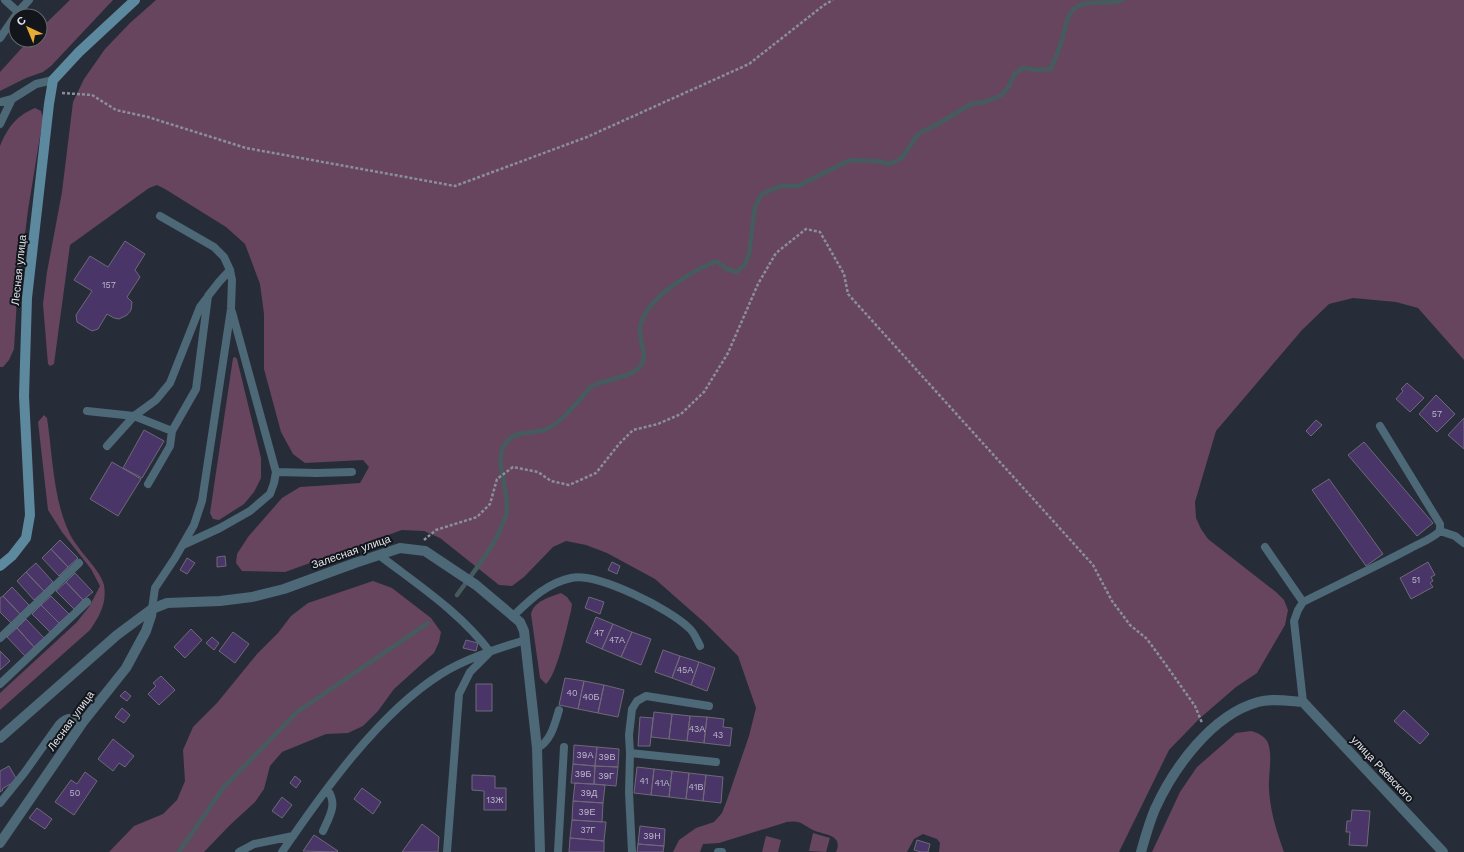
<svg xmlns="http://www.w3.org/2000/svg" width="1464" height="852" viewBox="0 0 1464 852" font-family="'Work Sans',sans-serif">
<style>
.green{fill:#67455f}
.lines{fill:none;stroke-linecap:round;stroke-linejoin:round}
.stream{stroke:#465b5e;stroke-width:4.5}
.building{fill:#4a3568;stroke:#6e6978}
.path{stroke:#8a8f99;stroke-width:2.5;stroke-dasharray:3 2;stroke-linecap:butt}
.service{stroke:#4d6876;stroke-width:8}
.minor{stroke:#4d6876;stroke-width:10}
.secondary{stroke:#5d899f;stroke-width:10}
.labels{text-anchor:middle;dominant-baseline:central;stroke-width:4;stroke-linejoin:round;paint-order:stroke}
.number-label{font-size:9px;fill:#bcbacc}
.street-label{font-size:11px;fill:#e2e6ee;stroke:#12151a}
</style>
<rect width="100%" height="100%" fill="#272c39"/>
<!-- green -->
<path class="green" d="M70,0H113L51,66L43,72L26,78L0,91V72L29,40H40V29Z
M156,0H1464V360L1418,308L1396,302L1353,298L1329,304L1302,330L1216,431L1195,502L1196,518L1201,529L1208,539L1276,592L1284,600L1288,610L1285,625L1257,673L1236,687L1199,719L1169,750L1119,852H939L940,843L937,839L923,834L914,839L907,852H836C844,834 823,835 813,830C801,824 802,820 787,822L719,843L703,844L700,852H673L679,840L696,828L714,822L722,813L727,800L749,736L756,708L738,656L705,623L655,579L607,553L586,545L566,541L553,547L524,577L512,586L499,585L440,538L424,531L402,530L285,572L242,571L236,563L237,554L248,537L282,498L300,487L360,483L369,467L363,460L305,463L293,454L281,432L264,369V314L260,284L245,244L226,227L165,189L157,185L149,188L70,245L54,364L50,366L48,364L43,304L47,272L62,192L73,102L84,79L105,49L130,23Z
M35,108L41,111L43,118L28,210L17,298L14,349L9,360L3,367H0V146C8,127 16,116 35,108Z
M235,357L237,359L261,458V478L254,492L244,504L219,520L213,519L210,513L233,358Z
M44,415L47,418C52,451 53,489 64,520C67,528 71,538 76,544C84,556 101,572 104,585C107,603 100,615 90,630L0,710V693L76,623L89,607L100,586L91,569L62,532L48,510L38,422Z
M373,581L392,588L431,618L441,632L439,642L434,653L394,689L378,711L363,726L348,733L326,734L282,752L270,766L264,789L255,802L230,825L204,852H109L134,826L163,814L177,800L185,781L183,750L193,727L217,703L257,654L278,633L291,616L308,603Z
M561,593L567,597L572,604L571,611C567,626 557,675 546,684L540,678L531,614C534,601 550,597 561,593Z
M1251,731C1258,733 1265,736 1268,743C1273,757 1268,775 1269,789C1270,811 1277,832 1284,852H1152L1180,792L1197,767L1236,733Z
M813,833L830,838L826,852L809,851Z
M766,836L781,840L778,852H762Z"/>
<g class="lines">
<!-- stream -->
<path class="stream" d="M457,595C473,573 497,543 505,518C513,494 492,464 505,444C515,430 527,434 540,431C557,428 571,409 582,397C585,394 588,389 592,386C604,380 631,377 640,367C649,357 639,342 640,329C643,299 691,272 716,261L727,269L736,272L745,265L749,254L755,207L762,194L781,186H798L850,160L877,161L890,164L902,158L918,134L938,124L971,104L985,102L1002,95L1009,86L1015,73L1023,68L1036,70L1051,69C1055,59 1059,50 1062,40C1067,22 1067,5 1089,3C1103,1 1109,5 1123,0
M179,852L223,788L297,712L428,623"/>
</g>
<!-- building -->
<path class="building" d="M125,241L145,254L135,270L140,277L127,297L132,302L131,310L127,315L119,319L114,318L107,314L98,329L92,331L77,322L76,315L92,291L74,280L90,256L108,267Z
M1407,383L1424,398L1410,412L1396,399L1403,391L1401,389Z
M1436,395L1455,414L1437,432L1419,414Z
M1464,418V449L1448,435Z
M1316,420L1322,425L1311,436L1306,431Z
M144,430L164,441L142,478L123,468Z
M1364,442L1433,523L1417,536L1348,455Z
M112,462L141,479L118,516L90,499Z
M1329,479L1383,554L1366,566L1312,490Z
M60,540L78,558L68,567L51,549Z
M51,549L68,567L59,576L42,558Z
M225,556L226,566L217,567V557Z
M187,558L195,563L187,574L180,570Z
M612,562L620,566L617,574L608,570Z
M1428,562L1435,575L1431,577L1433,581L1430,583L1433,587L1411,599L1400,578Z
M36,563L53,582L44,591L26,572Z
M26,572L44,591L34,600L17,581Z
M75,573L93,592L83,600L66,582Z
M66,582L83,600L74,609L56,591Z
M12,587L29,605L20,614L3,596Z
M3,596L20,614L11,623L0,612V598Z
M51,596L69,614L59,623L41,605Z
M589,597L604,602L600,614L585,608Z
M41,605L59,623L50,632L32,614Z
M596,617L613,624L602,649L586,642Z
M26,619L44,638L34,647L17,628Z
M613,624L632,632L621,657L602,649Z
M17,628L34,647L25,656L7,637Z
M191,629L202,640L185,658L174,647Z
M233,632L249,644L235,663L219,651Z
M632,632L651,639L641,665L621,657Z
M212,637L219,643L214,650L206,643Z
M466,640L478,643L476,651L463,648Z
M663,650L680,656L672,678L655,672Z
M0,651L10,661L0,670Z
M680,656L699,662L691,685L672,678Z
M699,662L715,668L707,691L691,685Z
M161,676L175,690L159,705L148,694L156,686L153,683Z
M565,678L584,681L578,709L559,705Z
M584,681L604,685L598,713L578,709Z
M476,684H492V711H476Z
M604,685L624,690L618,717L598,713Z
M125,691L131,696L127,701L120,696Z
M122,708L130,715L124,723L115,717Z
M1404,710L1429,734L1420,744L1394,721Z
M654,712L672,714L669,739L651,737Z
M672,714L690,716L687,741L669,739Z
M690,716L707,717L704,743L687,741Z
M640,717L653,718L650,746H638Z
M707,717L724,719L723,727L732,728L730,746L704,743Z
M113,739L134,756L125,767L119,763L113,771L98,759Z
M574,745L597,747L595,766L573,764Z
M597,747L619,749L618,767L595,766Z
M573,764L595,766L594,784L571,783Z
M9,766L17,780L2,789L3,790L0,792V771Z
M595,766L618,767L616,786L594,784Z
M637,767L654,769L651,795L634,793Z
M654,769L672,771L669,797L651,795Z
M672,771L689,773L686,799L669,797Z
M85,772L97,781L74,815L55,802L71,780L77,784Z
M689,773L706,775L703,801L686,799Z
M472,775L495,776V788H506V810H484V791L472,790Z
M706,775L723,777L721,803L703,801Z
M295,776L301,781L296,788L290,783Z
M575,783L605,785L603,803L573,801Z
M362,788L381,802L373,814L354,799Z
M282,797L292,805L282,818L272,811Z
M573,801L603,803L602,822L572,820Z
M37,808L52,819L45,829L29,818Z
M1352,810L1370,811L1367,846L1349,845L1350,832H1346L1347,821H1351Z
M572,820L606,822L604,841L570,838Z
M422,824L439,837L438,852H402Z
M640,826L665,829L664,846L638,844Z
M314,835L338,851L337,852L303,851Z
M570,838L604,841V852H569Z
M917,840L930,844L928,852H921L914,850Z
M638,844L664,846L663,852H637Z"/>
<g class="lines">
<!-- path -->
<path class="path" d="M62,93L92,95L116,110L148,117L246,148L455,186L587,137L749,64L824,5L833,0
M424,540L436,530L477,517L490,504L497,479L513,467L538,472L551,481L569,485L596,473L619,444L633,430L658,424L681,414L704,392L728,353L758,284L776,253L806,229L820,232L844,274L848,294L1093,565L1112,601L1130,625L1147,639L1166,665L1195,706L1202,723"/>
<!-- service -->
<path class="service" d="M5,0L18,12
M0,38L18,12L29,0
M0,102L12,99
M0,124L12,99L36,84L53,80
M87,411L134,416L172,431
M107,446L134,416L156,400L170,383L200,307L207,298
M276,472L317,473L352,472
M148,484L170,446L172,431L196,389L208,296L219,282L230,270
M1440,531L1455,536L1464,543
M183,545L220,528L250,511L270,494L274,483L276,472L232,312
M1265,547L1303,602
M379,555C418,585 460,612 490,652L470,672L459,694L447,852
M152,609L155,588L175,558L194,525L202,501L231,309L232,280L230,270L224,257L214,247L160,216
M513,616C530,600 547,583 571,578C597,572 670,609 689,628C694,632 697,640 700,646
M0,638L79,563
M0,684L87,602
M1303,702L1294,621L1298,610L1303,602C1339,584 1375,567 1411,548C1420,543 1432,539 1440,531V524L1380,426
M537,748C551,742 555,723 559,710
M630,753L716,762
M0,803L25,772L59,724C68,715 72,717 83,722
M323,831C330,815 338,804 327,789
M239,852L254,844L293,836
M282,852C323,792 379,713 441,674C467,658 497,649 525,640
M558,852L564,747
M632,852L629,792L630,753L629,735L632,709L637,701L646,696L709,706
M718,852H722"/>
<!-- minor -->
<path class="minor" d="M0,738L117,635L152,609L167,603L220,601L252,597L284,589L355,563L400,548L425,551L476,585L520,622L524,631L537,748L540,852
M0,843L83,722L126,668L146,631L151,616L152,609
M1141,852C1145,838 1149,823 1155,809C1174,767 1212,715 1258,702C1272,698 1289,701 1303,702L1443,852"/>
<!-- secondary -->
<path class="secondary" d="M0,566L12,556L26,538L30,515L24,396L27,298L49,104L53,80L79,52L135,0"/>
</g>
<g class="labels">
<!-- number labels -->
<g class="number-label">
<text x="109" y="285">157</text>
<text x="1437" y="414">57</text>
<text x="1416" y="580">51</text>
<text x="599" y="633">47</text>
<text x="617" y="640">47А</text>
<text x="685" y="670">45А</text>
<text x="572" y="693">40</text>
<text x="591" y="697">40Б</text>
<text x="697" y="729">43А</text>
<text x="718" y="735">43</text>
<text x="585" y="755">39А</text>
<text x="607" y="757">39В</text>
<text x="583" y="774">39Б</text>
<text x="606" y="776">39Г</text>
<text x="644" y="781">41</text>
<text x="662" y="783">41А</text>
<text x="696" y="787">41В</text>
<text x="75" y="793">50</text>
<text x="589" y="793">39Д</text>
<text x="495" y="800">13Ж</text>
<text x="587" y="812">39Е</text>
<text x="588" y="830">37Г</text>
<text x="652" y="836">39Н</text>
</g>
<!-- street labels -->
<g class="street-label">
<text transform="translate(19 270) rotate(-84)">Лесная улица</text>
<text transform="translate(351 552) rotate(-19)">Залесная улица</text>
<text transform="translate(71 721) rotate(-54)">Лесная улица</text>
<text transform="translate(1382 769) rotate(47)">улица Раевского</text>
</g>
</g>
<!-- north arrow -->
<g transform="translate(28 28) rotate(316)"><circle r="19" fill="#12151a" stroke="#65696f"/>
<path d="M0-3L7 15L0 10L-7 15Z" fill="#e7ac36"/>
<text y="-6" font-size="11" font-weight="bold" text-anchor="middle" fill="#e2e6ee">С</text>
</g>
</svg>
